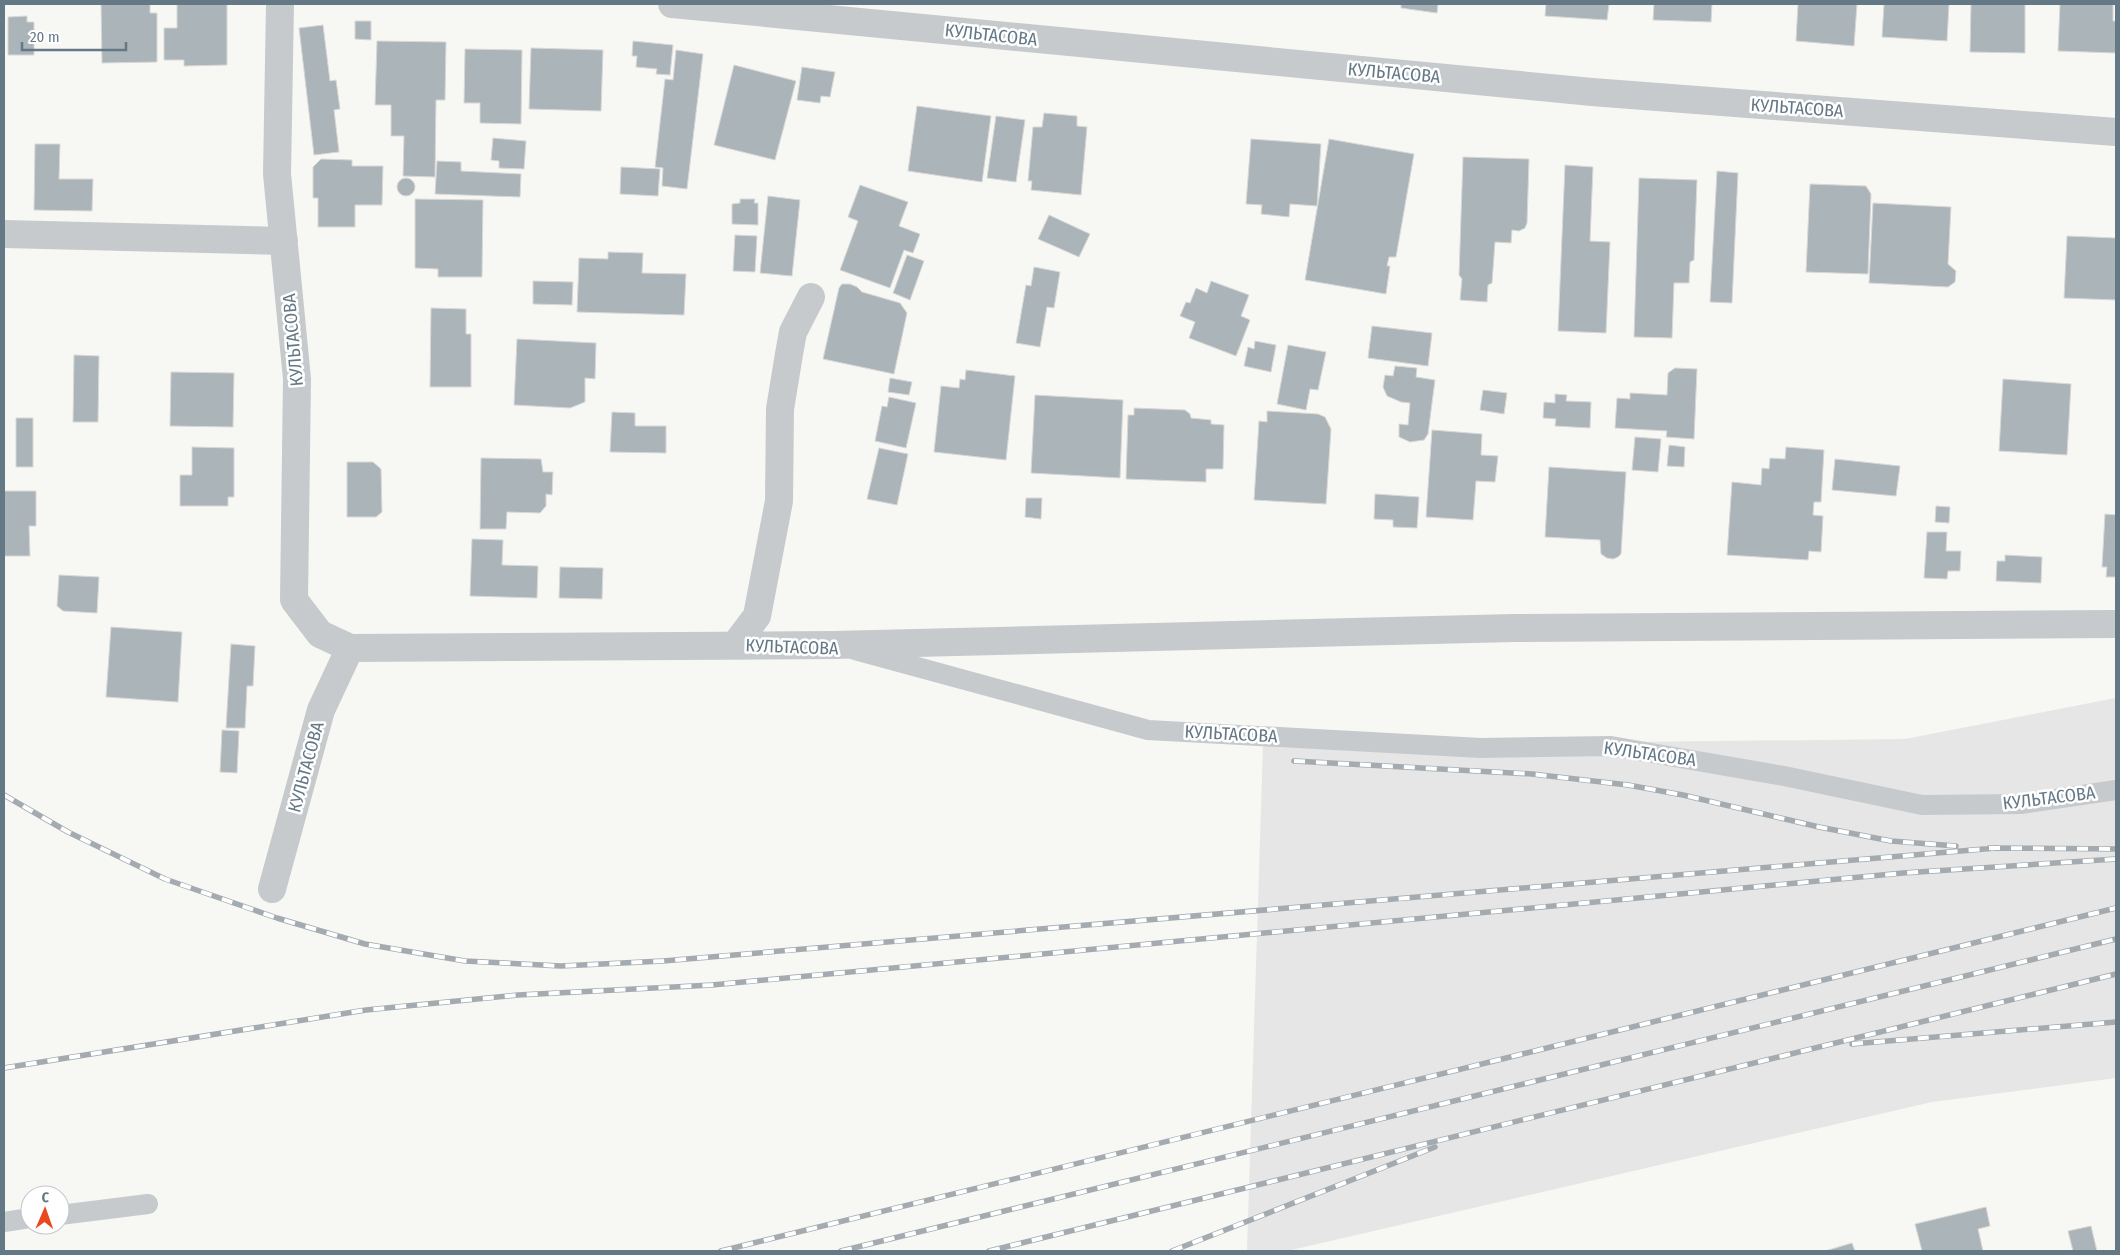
<svg xmlns="http://www.w3.org/2000/svg" width="2120" height="1255" viewBox="0 0 2120 1255" font-family="'Fira Sans Condensed',sans-serif">
<style>
.built{fill:#e5e6e5}
.building{fill:#abb4b9;stroke:#d9d8d6}
.lines{fill:none;stroke-linecap:round;stroke-linejoin:round}
.service{stroke:#c6cacd;stroke-width:20}
.minor{stroke:#c6cacd;stroke-width:28}
.rail-casing{stroke:#a4abb0;stroke-width:5.5}
.rail{stroke:#fff;stroke-width:4;stroke-dasharray:11;stroke-linecap:butt}
.labels{text-anchor:middle;dominant-baseline:central;stroke-width:5;stroke-linejoin:round;paint-order:stroke}
.street-label{font-size:18px;fill:#647886;stroke:#fff}
</style>
<rect width="100%" height="100%" fill="#f7f7f4"/>
<!-- built -->
<path class="built" d="M2116,698V1078L1932,1102L1287,1251H1247L1263,746L1905,739Z"/>
<!-- building -->
<path class="building" d="M101,4H150V13H157V62L102,63Z
M177,4H227V65L184,66V60H164V28H177Z
M1401,4H1438L1437,13L1401,8Z
M1546,4H1609L1607,20L1545,16Z
M1654,4H1712L1711,22L1653,20Z
M1798,4H1857L1854,46L1796,41Z
M1884,4H1949L1947,41L1882,37Z
M1971,4H2025V53L1970,52Z
M2060,4H2113V21H2116V53L2058,51Z
M27,16V22H34V55H8V17Z
M355,21H371V40L355,39Z
M323,25L330,81L336,80L340,109L334,110L339,152L314,155L299,28Z
M377,41L446,42L445,100H436L435,177L403,176L404,136H391V105H375Z
M633,41L673,45L670,75L656,74L657,69L636,67L637,56H632Z
M531,48L603,50L601,111L529,109Z
M465,49L522,50L521,124L480,123V103H464Z
M676,50L703,54L687,189L662,186L663,168L655,167L665,79L673,80Z
M734,65L796,81L775,160L714,145Z
M802,67L835,72L830,97L821,96L820,103L797,100Z
M917,106L991,116L982,182L908,171Z
M1044,113L1077,116V126L1087,127L1081,195L1031,190L1032,181H1028L1033,127H1042Z
M996,116L1025,120L1016,182L987,178Z
M493,138L526,141L524,169L499,168V161L491,160Z
M1251,139L1321,144L1317,206L1290,204L1289,217L1261,214L1262,205L1246,204Z
M1329,139L1414,154L1396,257H1389L1387,266H1390L1386,294L1305,280Z
M35,144H60L59,179H93L92,211L34,210Z
M1463,157L1529,159L1527,223L1525,228L1519,231L1512,230L1511,243L1495,242L1492,283L1488,285L1487,302L1460,300L1462,279L1459,275Z
M321,159L352,160V166H383L382,205H355V227H318V198H313V167Z
M437,161L461,162V171L521,174L520,197L435,194Z
M1565,165L1593,167L1590,241L1610,242L1606,333L1558,331Z
M621,167L660,169L658,196L620,194Z
M1717,171L1738,173L1732,303L1710,302Z
M1639,178L1697,180L1694,260L1690,262L1689,283H1674L1672,338L1634,337Z
M397 187a9 9 0 1 1 18 0a9 9 0 1 1-18 0Z
M1810,184L1866,186L1871,194L1868,274L1806,272Z
M860,185L908,202L899,226L920,234L913,253L904,250L890,288L840,270L858,221L848,217Z
M768,196L800,200L792,276L760,273Z
M415,199L483,200L482,277H438V269L415,268Z
M740,199H755L754,203H758V225L732,224V204L740,203Z
M1873,203L1951,207L1948,264L1956,271L1955,282L1948,287L1869,283Z
M1049,215L1090,234L1079,257L1038,239Z
M735,235L757,236L755,272L733,271Z
M2067,236L2116,238V300L2064,298Z
M608,252L643,253L642,273L686,274L684,315L577,312L579,258L608,259Z
M907,255L924,261L910,300L893,293Z
M1034,267L1060,272L1054,308L1047,307L1040,347L1016,343L1026,285L1031,286Z
M533,281L573,282L572,305L533,304Z
M1211,281L1249,295L1241,316L1250,320L1236,356L1189,338L1195,322L1180,316L1186,302L1190,303L1196,288L1207,293Z
M842,284H850L857,287L862,292L900,303L907,313L894,374L823,359L839,288Z
M431,308L466,309V334H471V387H430Z
M1372,326L1432,333L1428,366L1368,358Z
M517,339L596,343L595,379L585,378V402L570,408L514,405Z
M1255,341L1276,345L1271,372L1244,366L1248,347L1254,349Z
M1288,345L1326,352L1318,390L1310,389L1306,410L1277,404Z
M74,355L99,356L98,422H73Z
M1395,366L1417,368L1416,377L1435,380L1428,434L1424,440L1410,442L1399,437V424L1408,425L1410,403L1401,402L1387,396L1383,387L1385,375L1393,376Z
M1675,368L1697,369L1694,439L1666,437L1667,431L1615,428L1617,398L1630,399V393L1667,395L1668,373Z
M966,370L1015,376L1006,460L934,452L941,386L959,388L960,379L965,380Z
M171,372L234,373L233,427L170,426Z
M890,378L912,382L909,395L888,392Z
M2003,379L2071,384L2067,455L1999,451Z
M1483,390L1507,393L1504,414L1480,410Z
M1555,394L1567,395L1566,401L1591,402L1590,428L1555,426L1556,419L1543,418L1544,402L1555,403Z
M1035,395L1123,400L1120,478L1031,473Z
M889,397L916,403L906,448L875,441L882,406L887,407Z
M1134,408L1185,410L1190,414L1191,418L1211,420V424L1224,425L1223,469H1206V482L1126,479L1128,415H1134Z
M1267,411L1318,414L1325,417L1331,429L1326,504L1254,500L1259,421L1267,422Z
M612,412L635,413V426H666V453L610,452Z
M16,418H33V467H16Z
M1432,430L1482,434L1481,455L1498,456L1495,482L1476,481L1473,520L1426,517Z
M1635,437L1661,439L1658,472L1632,470Z
M1669,445L1685,447L1684,467L1667,466Z
M192,447L234,448V497H228V506H180V475H192Z
M1786,447L1824,450L1821,502H1814L1813,515L1823,516L1821,552L1809,551L1808,560L1727,555L1732,482L1761,485L1762,468L1769,469L1770,458L1785,459Z
M879,448L908,454L897,505L867,499Z
M481,458L541,459L543,472H553L552,495L546,494V506L540,513L507,512L506,529H480Z
M1835,459L1900,466L1896,496L1832,490Z
M347,462H373L381,469L382,512L376,517H347Z
M1549,467L1626,472L1621,554L1618,557L1613,559L1607,558L1601,554L1600,540L1545,537Z
M4,491H36V526H29L30,556H4Z
M1375,494L1419,497L1417,528L1393,527V520L1374,519Z
M1026,498H1042L1041,519L1025,517Z
M1936,506L1950,507L1949,523L1935,522Z
M2105,514L2116,515V577H2106L2107,567H2102Z
M1927,532H1947L1946,551H1961L1960,571H1948L1947,579L1924,578Z
M472,539L503,540L502,565L538,566L537,598L470,596Z
M2005,555L2042,557L2041,583L1996,581L1997,561H2005Z
M560,567L603,568L602,599L559,598Z
M59,575L99,577L97,613L63,611L57,606Z
M111,627L182,632L178,702L106,697Z
M231,644L255,646L253,686H247L245,728H226Z
M222,730L239,731L237,773L220,772Z
M1986,1207L1990,1226L1978,1229L1983,1251H1922L1915,1224Z
M2091,1226L2097,1251H2073L2068,1231Z
M1852,1243L1855,1251H1825Z"/>
<g class="lines">
<!-- service -->
<path class="service" d="M855,650L1148,730L1481,748L1611,746L1784,776L1922,805L2021,804L2116,790
M60,1215L148,1204
M4,1222L30,1218"/>
<!-- minor -->
<path class="minor" d="M280,4L277,174L297,379L294,600L320,634L350,648L834,645L1514,628L2116,624
M672,4L1592,92L2116,132
M4,234L284,241
M735,645L757,616L779,501L780,409L789,354L793,332L811,297
M272,889L321,710L350,648"/>
<defs>
<path id="rail" d="M1294,761L1532,774L1628,785L1683,795L1819,827L1891,841L1956,846
M4,795L68,832L165,879L277,918L365,944L465,961L561,966L663,961L1996,848
M1989,848L2116,849
M1852,1044L2116,1022
M4,1068L366,1010L518,995L712,985L1903,873L2116,859
M721,1251L2116,908
M841,1251L2116,939
M989,1251L2116,974
M1172,1251L1435,1147"/>
</defs>
<!-- rail casing -->
<use href="#rail" class="rail-casing"/>
<!-- rail -->
<use href="#rail" class="rail"/>
</g>
<g class="labels">
<!-- street labels -->
<g class="street-label">
<text transform="translate(991 35) rotate(6)">КУЛЬТАСОВА</text>
<text transform="translate(1394 73) rotate(5)">КУЛЬТАСОВА</text>
<text transform="translate(1797 108) rotate(4)">КУЛЬТАСОВА</text>
<text transform="translate(293 340) rotate(-95)">КУЛЬТАСОВА</text>
<text transform="translate(792 647) rotate(2)">КУЛЬТАСОВА</text>
<text transform="translate(1231 734) rotate(3)">КУЛЬТАСОВА</text>
<text transform="translate(1650 754) rotate(8)">КУЛЬТАСОВА</text>
<text transform="translate(306 767) rotate(-75)">КУЛЬТАСОВА</text>
<text transform="translate(2049 798) rotate(-7)">КУЛЬТАСОВА</text>
</g>
</g>
<!-- border -->
<rect width="2120" height="1255" fill="none" stroke="#647886" stroke-width="10"/>
<!-- north arrow -->
<g transform="translate(45 1210) rotate(2)"><circle r="24" fill="#ffffff" stroke="#c1c9cf"/>
<path d="M0-4L9 19L0 12L-9 19Z" fill="#eb481f"/>
<text y="-8" font-size="14" font-weight="bold" text-anchor="middle" fill="#647886">С</text>
</g>
<!-- scale -->
<path d="M22 42v8h104v-8" fill="none" stroke="#647886" stroke-width="2.5"/>
<text x="30" y="42" font-size="15" fill="#647886" stroke="#ffffff" stroke-width="4" paint-order="stroke">20 m</text>
</svg>
